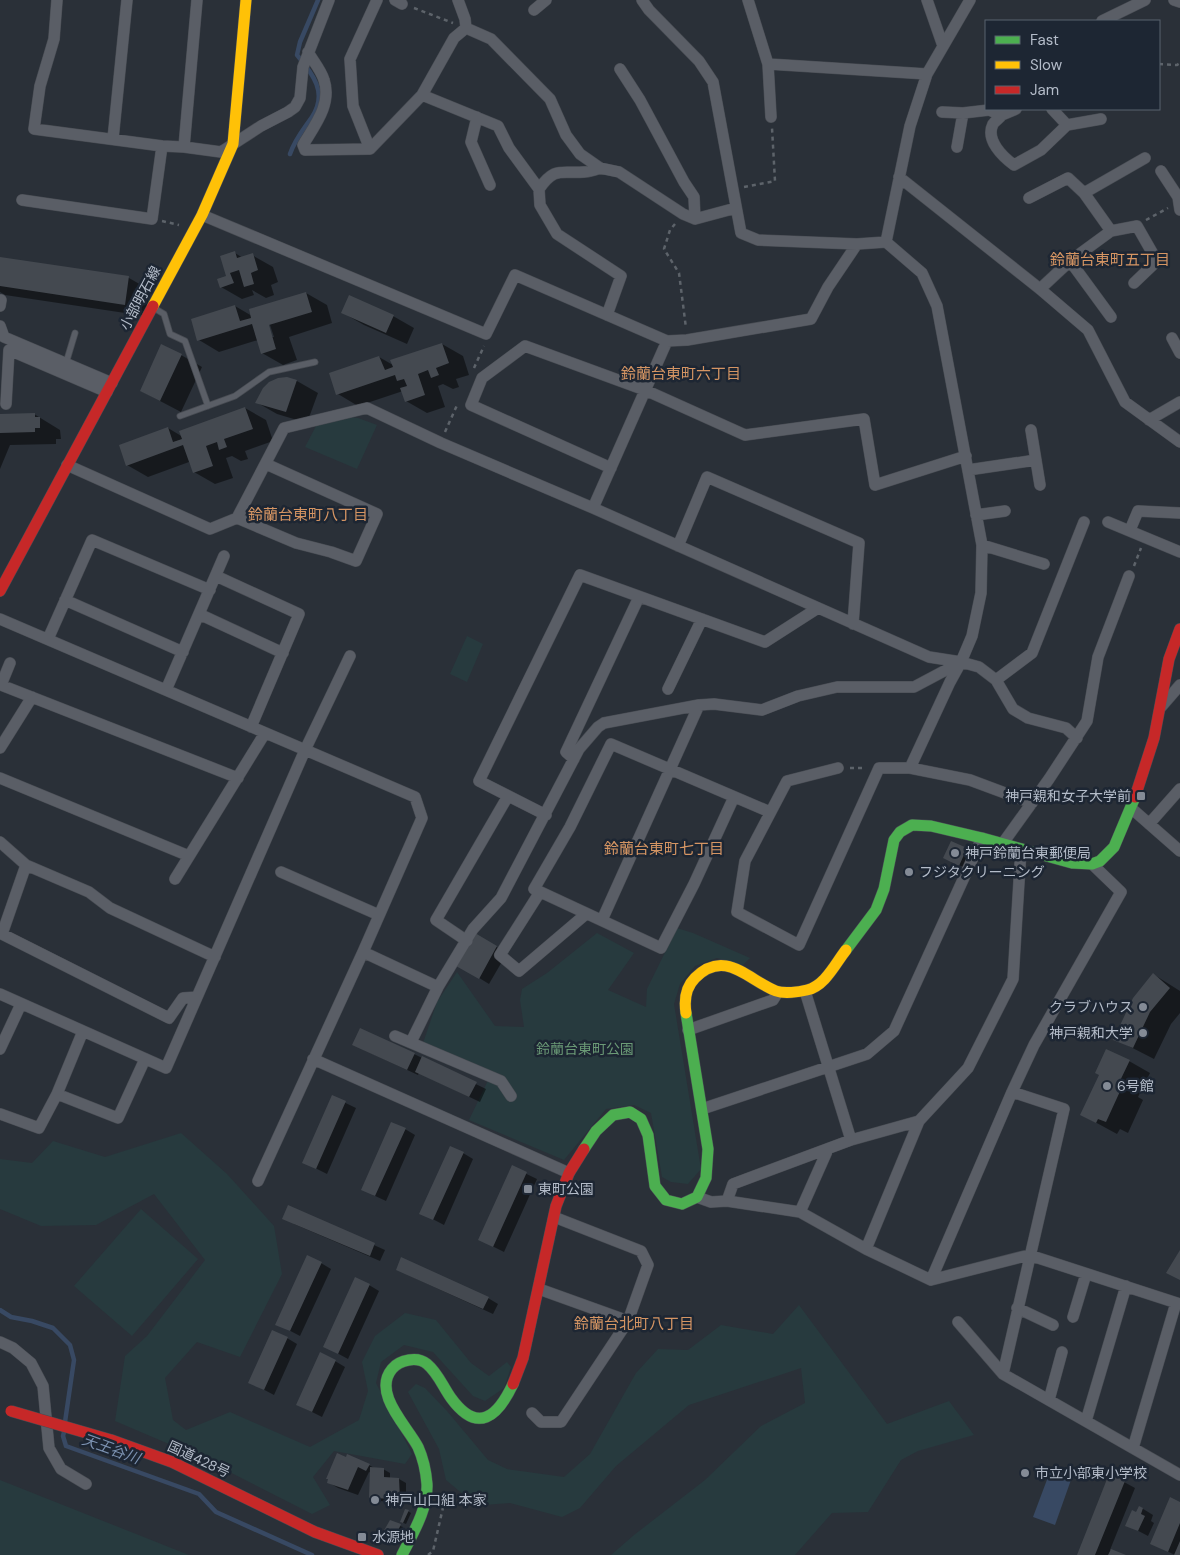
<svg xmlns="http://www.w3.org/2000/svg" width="1180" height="1555" viewBox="0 0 1180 1555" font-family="'DM Sans','Noto Sans JP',sans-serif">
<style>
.green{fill:#273a3e}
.water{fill:#384963}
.shadow{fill:#0007;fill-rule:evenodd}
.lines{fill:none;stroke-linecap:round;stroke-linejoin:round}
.stream{stroke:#384963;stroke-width:4.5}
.building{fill:#444950}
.lane-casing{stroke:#484c53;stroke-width:7}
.street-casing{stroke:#484c53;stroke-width:12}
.fast-casing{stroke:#484c53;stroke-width:12}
.slow-casing{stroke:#484c53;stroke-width:12}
.jam-casing{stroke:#484c53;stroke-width:12}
.path{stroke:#5d636a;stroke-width:2.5;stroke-dasharray:4 4;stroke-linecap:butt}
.lane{stroke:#5a5e66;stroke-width:5.5}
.street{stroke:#5a5e66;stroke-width:11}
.fast{stroke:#4caf50;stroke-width:11}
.slow{stroke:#ffc107;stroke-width:11}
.jam{stroke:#c62828;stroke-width:11}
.jam-bridge-casing{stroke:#474c53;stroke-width:12;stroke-linecap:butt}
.jam-bridge{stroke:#c62828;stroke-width:11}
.poi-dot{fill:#848b96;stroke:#1d2633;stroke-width:2}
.labels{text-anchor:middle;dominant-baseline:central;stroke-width:5;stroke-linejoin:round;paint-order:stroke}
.street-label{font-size:14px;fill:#b4bcc9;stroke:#1d2633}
.poi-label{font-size:14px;fill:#b4bcc9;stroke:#1d2633;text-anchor:start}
.park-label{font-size:14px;fill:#6b9a76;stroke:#1d2633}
.neighbourhood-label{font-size:15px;fill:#d59563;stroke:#1d2633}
.water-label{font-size:15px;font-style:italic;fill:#7c92b1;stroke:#1d2633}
</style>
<rect width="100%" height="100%" fill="#2a3038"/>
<!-- green -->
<path class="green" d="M349,417L358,418L377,425L357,469L305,447L316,426Z
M467,636L483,644L467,682L450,674Z
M677,928L693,933L750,958L743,965L717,958L695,966L680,984L674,1004L701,1169L688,1184L671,1182L662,1177L651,1113L634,1105L606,1109L564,1160L469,1120L492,1072L423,1043L437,1002L457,972L495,1026L524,1027L520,1000L522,989L547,973L597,933L634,953L608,990L646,1007L647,989Z
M181,1133L227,1174L274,1226L282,1274L240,1357L197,1342L165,1378L173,1420L186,1430L230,1412L310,1447L359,1420L368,1391L362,1362L375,1336L405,1313L436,1320L471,1363L489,1376L507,1362L511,1367L504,1388L485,1401L473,1396L433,1352L404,1345L381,1362L376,1383L412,1454L405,1464L334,1451L313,1477L330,1505L312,1514L204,1459L115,1421L125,1356L147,1336L205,1260L154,1194L96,1225L41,1226L0,1209V1159L32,1163L53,1141L105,1157Z
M141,1209L198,1259L132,1336L74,1286Z
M799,1305L887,1424L949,1401L974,1435L918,1451L901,1460L868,1512L832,1513L795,1555H611L634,1535L705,1480L761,1426L805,1403L801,1368L689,1405L616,1466L580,1508L562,1517L510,1503L484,1505L470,1500L446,1480L439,1449L408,1392L416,1384L425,1388L447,1411L488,1460L507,1469L564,1477L590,1454L636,1373L658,1349L688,1350L721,1325L773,1334Z
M0,1480L189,1555H0Z"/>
<!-- water -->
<path class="water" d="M1051,1469L1072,1477L1055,1525L1033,1517Z"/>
<!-- shadow -->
<path class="shadow" d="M235,253L243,258L252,255L273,267L278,282L271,285L274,295L266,298L252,290L254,295L242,299L221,287L228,277Z
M0,258L129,278L150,290L145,316L5,295L0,292Z
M306,293L327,305L332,323L289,337L297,360L283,365L262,353L258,340L219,352L199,340L235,306L252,316ZM268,325H270L274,337H271Z
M343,313L393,316L414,328L407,344L364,325Z
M442,344L463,356L469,375L456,379L459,387L453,389L443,384L438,386L445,407L427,413L406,401L403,391L358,406L338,394L379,357L393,365Z
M181,355L202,367L181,412L141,391Z
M287,379L297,381L318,393L307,423L277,414L256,402Z
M245,408L266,420L273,441L245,451L248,459L241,461L232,456L226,458L233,478L215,484L194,472L189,462L148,477L127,465L168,428L183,437Z
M34,414L60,430L61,439H56V444L10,445L0,469V415Z
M952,843L973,853L966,868L951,862Z
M475,935L507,953L489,984L458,965Z
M1153,974L1180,991V1013L1171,1024L1154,1059L1115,1039Z
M364,1050L414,1054L486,1089L480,1102L419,1073L418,1075Z
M1129,1061L1150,1073L1138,1097L1143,1100L1128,1133L1120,1129L1117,1134L1082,1115Z
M333,1097L356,1108L327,1174L303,1162Z
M405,1129L415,1135L386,1201L373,1195Z
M463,1153L473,1159L444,1225L421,1213Z
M512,1167L537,1179L504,1252L490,1245Z
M289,1207L385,1250L380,1261L294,1224Z
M321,1263L331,1269L300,1336L277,1324Z
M408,1275L488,1298L498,1304L493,1314Z
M369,1285L379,1291L348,1359L335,1352Z
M287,1338L297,1344L274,1395L249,1382Z
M335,1361L345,1367L322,1417L298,1405Z
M346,1459L369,1465L376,1469H383L390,1473V1478L399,1479L406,1483V1502L377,1501L370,1497L371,1473L369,1472L358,1495L338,1488L328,1482Z
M1124,1482L1135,1488L1110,1550L1123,1555H1078Z
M1180,1503V1555H1175L1152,1544Z
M1140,1507L1153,1515L1151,1521L1154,1523L1148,1536L1127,1525L1137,1514Z
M406,1510L411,1513L406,1524L401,1522Z
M400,1526L403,1527L397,1540L384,1534Z
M382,1537L389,1541L388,1542L381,1539Z"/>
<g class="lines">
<!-- stream -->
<path class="stream" d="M290,154C295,139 303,130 312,117C328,93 313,74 297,55L300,42L318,0
M0,1310L11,1317L32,1321L53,1328L70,1345L74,1360L65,1422
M64,1432L63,1436L66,1446L199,1494L216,1512L312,1555"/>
</g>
<!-- building -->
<path class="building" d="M235,251L237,258L253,253L258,270L251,273L254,284L244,287L239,270L230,273L234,283L220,288L217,279L226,276L220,256Z
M0,257L129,276L125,305L0,286Z
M306,292L312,312L269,325L276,349L261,354L252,324L197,341L191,319L235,305L240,321L251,318L249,309Z
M349,295L394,315L386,333L341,313Z
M442,343L449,363L436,368L439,375L431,378L428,370L418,374L425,395L405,402L400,388L407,386L404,379L397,381L395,375L336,395L329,373L379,356L385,370L393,367L390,360Z
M161,344L182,354L160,401L140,391Z
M287,377L297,380L286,412L255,403L263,388L269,382L278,378Z
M245,407L253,429L224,439L227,447L219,450L217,442L206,446L213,466L193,473L183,445L126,466L119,445L168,427L173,442L182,439L179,431Z
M35,413V417H40V428H35V432L0,433V414Z
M951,841L967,848L959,866L943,858Z
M475,933L497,946L479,979L456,966Z
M1153,973L1170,988L1150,1012L1133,1048L1113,1040L1133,998Z
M360,1028L415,1053L407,1070L352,1045Z
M1106,1049L1130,1060L1118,1085L1122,1087L1106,1122L1098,1119L1096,1123L1080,1115L1099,1075L1095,1073Z
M422,1056L477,1082L469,1097L415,1072Z
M332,1095L346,1101L316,1169L302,1163Z
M391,1122L406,1128L375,1196L361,1190Z
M450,1146L464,1152L433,1220L419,1214Z
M512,1165L527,1172L493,1247L478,1240Z
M288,1205L375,1243L370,1256L282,1219Z
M1180,1250V1280L1166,1273Z
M307,1255L322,1262L290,1331L275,1325Z
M401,1257L489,1297L483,1309L396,1270Z
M355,1277L370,1284L338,1354L323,1347Z
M272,1330L288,1337L264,1390L248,1383Z
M320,1352L336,1360L312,1412L296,1405Z
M337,1453L346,1457L347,1454L370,1464L366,1471L358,1467L348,1490L327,1483L328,1479H326Z
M370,1467L384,1468V1477L399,1478L400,1499L369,1498Z
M1109,1474L1125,1481L1095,1555H1077Z
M1170,1497L1180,1502V1523L1168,1552L1150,1544Z
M1139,1506L1143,1508L1141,1514L1145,1516L1138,1531L1125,1526L1132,1510L1136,1512Z
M405,1509L409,1510L403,1523L400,1522Z
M390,1520L401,1524L394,1540L382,1534Z
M1180,1541V1555H1174Z
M1111,1549L1126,1555H1108Z"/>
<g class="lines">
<defs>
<path id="lane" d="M154,308L164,314L170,334L185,341L208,406
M66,363L75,333
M180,416L235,396L269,372L315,362"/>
<path id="street" d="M57,0L54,39L40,86L34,129L162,146L184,147L221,152L261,126L288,112L295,107L300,98L303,67L329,0
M395,0L402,4
M458,0L465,19L466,28
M642,0L649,10L699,61L713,82L741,233L758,240L857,244
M748,0L768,64L771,117
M927,0L943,46
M1174,0L1180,2
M534,10L546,0
M1102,21L1145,0
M466,28L491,39L550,99L566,135L580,154L600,168L619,172L683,214L695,219L736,208
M308,52C313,61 321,70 324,80C332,104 315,125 303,145L305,150L370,149L422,95L454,38L466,28
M768,64L927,74
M620,69L640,100L684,182L694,197L695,219
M422,95L498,126L509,148L539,189
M942,112L963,113L989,110L1002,115L1016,109
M1002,115C1000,118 995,121 993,124C985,140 1003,157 1014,165L1041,150L1067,125L1052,109
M477,117L471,142L490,185
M1067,125L1101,119
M113,139L127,0
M184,147L197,0
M957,147L963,113
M370,149L353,106L350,59L377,0
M600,168C595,170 590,172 584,172C561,174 555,166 539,189L540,205L557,234L621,276L607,315
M1161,171L1178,197L1180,210
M899,177L1040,289L1088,330L1125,402L1180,442
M1084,193L1145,158
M1029,198L1068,178L1084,193L1111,231
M22,200L152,219L162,146
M202,215L486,334L515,275L667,341L687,340L811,319L828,287L857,244L886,242L922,273L937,306L982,545L981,593L972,636L961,662L914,687H837L798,696L762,710L714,704L699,705L604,723L598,727L579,749L501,898L473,929L438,987L411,1042
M886,242L910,126L927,74L970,0
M1070,261L1111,317
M1040,289L1070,261L1111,231L1137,226L1157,261L1134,283
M0,306L1,300
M0,326L4,337L112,383
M1172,338L1180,353
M6,404L9,350L107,392
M1149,420L1180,402
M1031,430L1040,485
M67,465L210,529L237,518L284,428L367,408L441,443L593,508L929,657L961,662L979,667L996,680L1013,709L1028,718L1066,728L1077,738
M611,468L471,405L482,378L525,346L645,390L745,435L864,419L875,485L966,456
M968,470L1036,460
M593,508L667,341
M976,515L1005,511
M237,518L296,543L331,552L356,561L377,514L266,464
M1108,522L1180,552
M1130,530L1138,511L1180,513
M982,545L1044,564
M678,546L707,477L859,543L853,624
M216,576L299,614L251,727
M65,600L183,652
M199,614L283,653
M0,619L415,797L422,818L363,952L258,1181
M48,639L92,540L210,590
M10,663L1,685L238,778
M996,680L1032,653L1084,522
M668,689L702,619
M166,690L224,556
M1161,707L1180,685
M0,748L32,697
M574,759L566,752L639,597
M838,768L787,781L745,861L737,912L799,945L879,768H910L970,780L1032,803
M910,768L950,682L961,662
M0,778L189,856
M734,797L694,884L661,948L534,889L570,827L611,744L770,812
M1131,808L1180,851
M546,815L479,781L580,575L765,642L818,608
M1149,824L1180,789
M0,842L26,865L89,892L110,908L215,957
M1003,843L1049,779L1087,721L1098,657L1129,576
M26,865L2,934L169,1018L183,998L197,997
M281,872L379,915
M175,879L265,733
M540,892L500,955L519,971L586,914
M602,920L699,705
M467,941L436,920L508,796
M363,952L438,987
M805,991L851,1140
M0,994L166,1068L305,750L350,656
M688,1030L773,1000L778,992
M395,1036L501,1081L511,1096
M0,1049L21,1004
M313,1059L569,1173
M57,1094L118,1118L145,1059
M702,1109L867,1054L894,1031L982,838
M0,1114L39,1128L57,1094L83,1031
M697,1197L711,1202L727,1201L800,1212L866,1249L931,1280L1029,1255L1180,1304
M727,1201L733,1184L851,1140L919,1121
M800,1212L828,1149
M866,1249L919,1121L968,1068L1013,979L1021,849
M931,1280L1012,1092L1034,1045L1121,892L1092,864
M539,1289L628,1321
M1017,1308L1053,1325
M1073,1317L1086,1274
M958,1322L1003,1374L1180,1475
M0,1342L13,1348L31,1363L43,1386L49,1448L61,1469L86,1484
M1003,1374L1064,1109L1012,1092
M1049,1400L1062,1352
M532,1413L541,1422H561L628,1321L648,1265L641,1251L554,1217
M1086,1421L1126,1286
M1133,1448L1176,1303"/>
<path id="fast" d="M846,950L876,910L884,889L894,840L900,832L912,825L931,826L982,838L1072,863L1092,864L1100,861L1114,847L1135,797
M584,1149L596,1131L613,1115L630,1112L641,1119L648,1135L655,1186L666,1200L682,1204L697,1197L706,1178L708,1149L686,1013
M402,1555C413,1533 428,1509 427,1484C426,1472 423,1458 418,1447C407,1426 372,1393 392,1369C396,1364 403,1361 409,1360C415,1359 422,1360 427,1364C438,1373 443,1387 451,1398C478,1435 498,1416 513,1384"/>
<path id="slow" d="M153,306L202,215L233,144L246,0
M686,1013C684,1000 686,987 695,978C725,948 748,980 776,991C784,994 799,992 807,990C825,986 835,964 846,950"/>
<path id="jam" d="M0,591L153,306
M1135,797L1154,738L1169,659L1180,629
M513,1384L523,1358L556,1206L569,1173L584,1149
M111,1440L172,1462L315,1532L378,1555"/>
</defs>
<!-- lane casing -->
<use href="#lane" class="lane-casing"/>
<!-- street casing -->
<use href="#street" class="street-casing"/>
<!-- fast casing -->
<use href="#fast" class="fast-casing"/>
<!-- slow casing -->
<use href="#slow" class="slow-casing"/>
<!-- jam casing -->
<use href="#jam" class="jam-casing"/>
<!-- path -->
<path class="path" d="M414,8L453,23
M1159,64L1177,65L1180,63
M744,187L775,181L772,128
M1146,220L1168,208
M162,221L179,225
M675,224L670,230L664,249L679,273L686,328
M474,368L484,346
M445,432L458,403
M1134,566L1141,548
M850,768H865
M428,1555L433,1551L445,1499"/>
<!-- lane -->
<use href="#lane" class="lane"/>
<!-- street -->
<use href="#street" class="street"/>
<!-- fast -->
<use href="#fast" class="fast"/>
<!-- slow -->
<use href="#slow" class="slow"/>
<!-- jam -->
<use href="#jam" class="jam"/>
<defs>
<path id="jam-bridge" d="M11,1411L111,1440"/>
</defs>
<!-- jam-bridge casing -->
<use href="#jam-bridge" class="jam-bridge-casing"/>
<!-- jam-bridge -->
<use href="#jam-bridge" class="jam-bridge"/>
</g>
<!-- markers -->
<g class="poi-dot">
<rect x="1136" y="791" width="10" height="10" rx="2.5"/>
<circle cx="955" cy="853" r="5"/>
<circle cx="909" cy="872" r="5"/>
<circle cx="1143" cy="1007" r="5"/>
<circle cx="1143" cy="1033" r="5"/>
<circle cx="1107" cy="1086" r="5"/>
<rect x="523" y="1184" width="10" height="10" rx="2.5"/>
<circle cx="1025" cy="1473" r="5"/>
<circle cx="375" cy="1500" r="5"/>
<rect x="357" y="1532" width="10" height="10" rx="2.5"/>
</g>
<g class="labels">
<!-- street labels -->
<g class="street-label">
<text transform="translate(140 298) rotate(-62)">小部明石線</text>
<text transform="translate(199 1459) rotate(25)">国道428号</text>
</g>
<!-- poi labels -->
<g class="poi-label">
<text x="1131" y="796" text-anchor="end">神戸親和女子大学前</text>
<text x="965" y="853">神戸鈴蘭台東郵便局</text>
<text x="919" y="872">フジタクリーニング</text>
<text x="1133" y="1007" text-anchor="end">クラブハウス</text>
<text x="1133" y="1033" text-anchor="end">神戸親和大学</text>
<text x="1117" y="1086">6号館</text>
<text x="538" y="1189">東町公園</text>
<text x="1035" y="1473">市立小部東小学校</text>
<text x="385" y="1500">神戸山口組 本家</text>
<text x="372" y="1537">水源地</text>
</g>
<!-- park labels -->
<g class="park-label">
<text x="585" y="1049">鈴蘭台東町公園</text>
</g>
<!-- neighbourhood labels -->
<g class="neighbourhood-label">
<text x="1110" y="260">鈴蘭台東町五丁目</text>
<text x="681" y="374">鈴蘭台東町六丁目</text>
<text x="308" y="515">鈴蘭台東町八丁目</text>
<text x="664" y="849">鈴蘭台東町七丁目</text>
<text x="634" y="1324">鈴蘭台北町八丁目</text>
</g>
<!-- water labels -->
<g class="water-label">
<text transform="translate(111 1449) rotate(20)">天王谷川</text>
</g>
</g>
<!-- legend -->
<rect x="985" y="20" width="175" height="90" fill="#1d2633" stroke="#59626f"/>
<rect x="995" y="36" width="25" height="8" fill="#4caf50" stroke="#59626f"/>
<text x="1030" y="45" font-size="15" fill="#b4bcc9">Fast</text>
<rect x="995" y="61" width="25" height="8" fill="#ffc107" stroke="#59626f"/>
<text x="1030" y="70" font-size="15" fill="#b4bcc9">Slow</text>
<rect x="995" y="86" width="25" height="8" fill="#c62828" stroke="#59626f"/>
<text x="1030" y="95" font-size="15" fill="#b4bcc9">Jam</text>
</svg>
